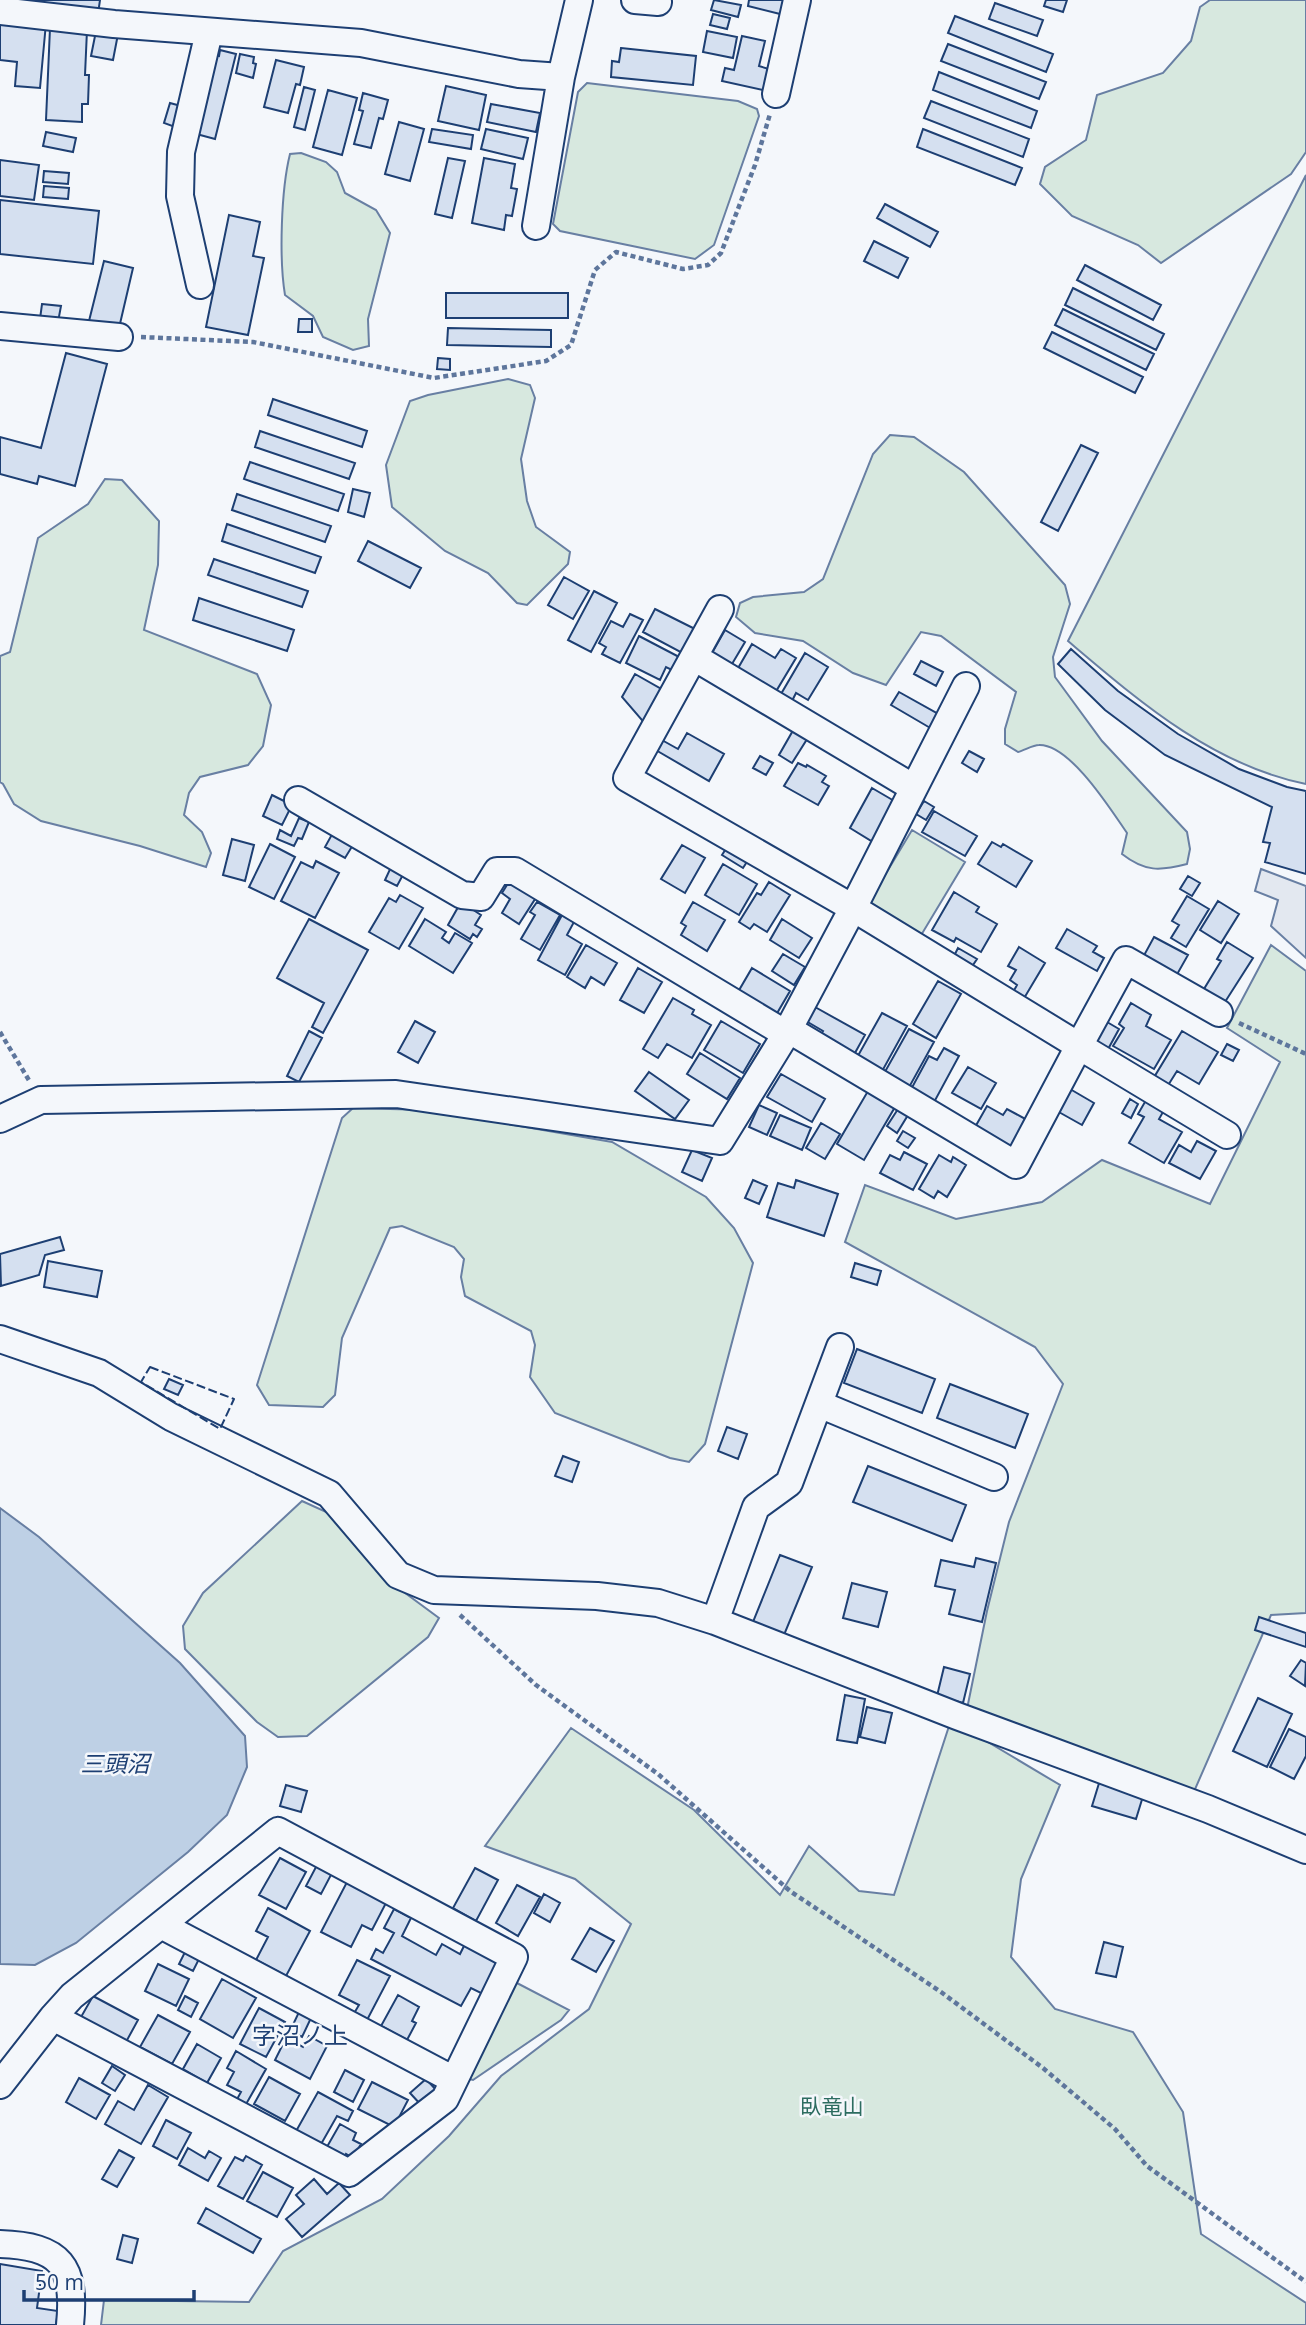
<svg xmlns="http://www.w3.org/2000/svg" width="1306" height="2325" viewBox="0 0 1306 2325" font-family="'Open Sans','Noto Sans JP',sans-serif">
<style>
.green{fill:#d7e8df;stroke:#687fa3;stroke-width:2}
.parking{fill:#e3e8f0;stroke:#687fa3;stroke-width:2}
.water{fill:#bed0e5;stroke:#687fa3;stroke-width:2}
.building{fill:#d5e0f0;stroke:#1d3f73;stroke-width:2}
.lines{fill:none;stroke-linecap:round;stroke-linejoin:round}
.minor-casing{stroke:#1d3f73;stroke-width:30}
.path{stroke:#5e769c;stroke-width:4.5;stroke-dasharray:5 3.5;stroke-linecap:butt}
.minor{stroke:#f4f7fb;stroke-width:26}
.fence{stroke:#1d3f73;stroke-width:2;stroke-dasharray:9 3.5;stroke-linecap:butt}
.labels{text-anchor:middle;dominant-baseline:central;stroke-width:5;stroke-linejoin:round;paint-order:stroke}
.park-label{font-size:21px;fill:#2c6c60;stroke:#f4f7fb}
.water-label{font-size:23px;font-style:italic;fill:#1d3f73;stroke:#f4f7fb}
.quarter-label{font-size:24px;fill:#1d3f73;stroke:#f4f7fb}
</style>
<rect width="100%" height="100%" fill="#f4f7fb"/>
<!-- green -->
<path class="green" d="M1210,0H1306V152L1291,174L1161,263L1138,245L1072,216L1040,184L1045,167L1086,140L1097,95L1163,73L1191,41L1200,7Z
M587,83L738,101L757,109L759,116L714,245L695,259L560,231L553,224L578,92Z
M301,153L326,162L337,172L345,193L376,210L390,233L368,319L369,346L353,350L323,337L313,316L285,295C279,259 281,190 290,154Z
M1306,175V784C1212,765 1139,701 1068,641Z
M508,379L530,385L535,398L521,459L527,501L536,527L570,552L568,564L527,605L517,603L488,573L445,551L392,507L386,465L410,401L428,395Z
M890,435L914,437L964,472L1065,585L1070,604L1053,657L1055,677L1102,741L1187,832L1190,849L1187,864C1160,871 1145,872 1122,854L1127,833C1111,810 1070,744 1039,745C1033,745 1025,750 1018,752L1005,744V729L1016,692L941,636L921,632L886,685L853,673L803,641L755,633L736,617L740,603L753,597L804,592L823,579L873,454Z
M105,479L122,480L159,521L158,565L144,630L257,674L271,705L263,746L248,765L200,777L189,793L184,815L202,832L211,853L206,867L140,846L41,821L14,804L3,784L0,782V656L10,652L38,538L88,504Z
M912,830L965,862L920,937L867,905Z
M1271,945L1306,971V1613L1271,1615L1189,1803L967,1709L987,1611L1009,1522L1063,1384L1035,1347L845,1242L865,1185L956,1219L1042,1202L1102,1160L1210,1204L1280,1062L1227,1028Z
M353,1108L427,1110L612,1142L706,1197L734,1228L753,1263L705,1444L689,1462L670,1458L555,1413L530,1377L535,1345L531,1331L465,1296L461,1277L464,1259L454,1247L402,1226L390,1228L342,1338L335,1395L323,1407L269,1405L257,1385L342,1118Z
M302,1501L333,1515L393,1584L439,1618L428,1637L307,1736L278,1737L257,1722L185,1649L183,1626L203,1593Z
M951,1720L1060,1785L1021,1879L1011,1957L1055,2009L1133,2032L1183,2112L1201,2234L1306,2303V2325H101L104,2300L249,2302L283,2251L382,2199L449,2136L501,2076L589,2009L631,1924L575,1879L485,1846L571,1728L694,1810L780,1895L809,1846L859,1891L894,1895Z
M515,1982L569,2010L561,2020L473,2080L465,2078Z"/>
<!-- parking -->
<path class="parking" d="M1261,869L1306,886V958L1271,926L1278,900L1255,891Z"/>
<!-- water -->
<path class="water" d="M0,1508L39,1537L180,1663L245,1736L247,1767L227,1815L188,1852L76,1943L35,1965L0,1964Z"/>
<!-- building -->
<path class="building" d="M26,0H100L98,14L26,3Z
M714,0L741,5L738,17L711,10Z
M749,0H787L784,15L748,6Z
M1046,0H1067L1063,12L1044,6Z
M995,3L1043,20L1037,36L989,19Z
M713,14L730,18L727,29L710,25Z
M955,16L1053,54L1046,72L948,33Z
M0,19L46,23L40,88L15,86L17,62L0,60Z
M50,28L87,30L85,75H89L88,104H82V122L46,120Z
M96,31L118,34L113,60L91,56Z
M707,31L737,37L733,58L703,52Z
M742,36L765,41L759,66L772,70L767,91L722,81L725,68L734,70Z
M948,44L1046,82L1039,99L941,61Z
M621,48L696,56L693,85L611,77L612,61L619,62Z
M220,50L236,54L215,139L189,132L209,54L219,56Z
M240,54L254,57L253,63L256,64L253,78L236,73Z
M276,60L304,67L300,85L296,84L288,113L264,107Z
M939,72L1037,111L1031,128L933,90Z
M446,86L486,95L479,130L438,121Z
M304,87L315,90L305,130L294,127Z
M328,90L357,98L342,155L313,147Z
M363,93L388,100L383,119L379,118L371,148L354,144L363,111L359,110Z
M931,101L1029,139L1023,157L924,118Z
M170,103L181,106L175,127L164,123Z
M491,104L540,113L536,132L487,122Z
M399,122L424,129L410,181L385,174Z
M432,129L473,135L471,149L429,142Z
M486,129L528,138L523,159L481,149Z
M923,129L1022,168L1015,185L917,147Z
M46,132L76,138L73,152L43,146Z
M448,158L465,161L452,218L435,214Z
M484,158L515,164L511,188L517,189L512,216L506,215L504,230L472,223Z
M0,160L39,165L34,200L0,196Z
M44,171L69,173L68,184L43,182Z
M44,186L69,188L68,199L43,197Z
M0,200L99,211L93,264L0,254Z
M885,204L938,232L930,247L877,218Z
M229,215L260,222L253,256L264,258L248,335L206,327Z
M874,241L908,258L898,278L864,261Z
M104,261L133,268L119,328L89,321Z
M1085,265L1161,305L1153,320L1077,280Z
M1073,288L1164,334L1156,350L1065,305Z
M446,293H568V318H446Z
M42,304L61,306L58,322L40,319Z
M1063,309L1154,354L1146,370L1055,325Z
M299,319H312V332H298Z
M448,328L551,330V347L447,345Z
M1052,332L1143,377L1135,393L1044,348Z
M66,353L107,364L75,486L39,476L37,484L0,474V437L41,448Z
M438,358L450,359V370L437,369Z
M273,399L367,431L362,447L268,415Z
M260,431L355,463L349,479L255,447Z
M1081,445L1098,453L1058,531L1041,522Z
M250,462L344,494L338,511L244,479Z
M353,489L370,493L364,517L348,512Z
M237,494L331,526L325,542L232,510Z
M227,524L321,557L315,573L222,541Z
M368,541L421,568L410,588L358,561Z
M214,559L308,591L302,607L208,575Z
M564,577L589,591L573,619L548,605Z
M594,591L617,603L591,652L568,640Z
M199,598L294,630L287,651L193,620Z
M655,609L699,631L686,655L643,632Z
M630,614L643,620L620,663L602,654L606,647L599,643L611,621L623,627Z
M725,630L745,642L732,664L712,653Z
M639,636L683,659L676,672L666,667L660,680L626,663Z
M752,644L775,658L781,649L796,658L775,693L737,670Z
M1071,649L1118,691L1178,734L1239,769L1287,787L1306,791V874L1265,862L1270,843L1263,842L1272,807L1165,755L1105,710L1058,664Z
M805,653L828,667L808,700L796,693L792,701L781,694Z
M921,661L943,672L936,686L914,674Z
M635,674L663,690L647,726L622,697Z
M899,692L940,715L932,729L891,705Z
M795,727L809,736L792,763L779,755Z
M687,733L724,754L709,781L654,749L660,739L678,749Z
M969,751L984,759L977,772L962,763Z
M760,756L773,763L766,775L753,768Z
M798,763L806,767L807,765L826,776L822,782L829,786L818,805L784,786Z
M872,788L896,802L873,842L850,828Z
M272,795L292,805L282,825L263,816Z
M924,801L934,807L926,820L916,814Z
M934,811L977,836L965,856L922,832Z
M299,818L309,822L302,839L298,838L294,846L277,839L280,830L291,836Z
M335,829L356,840L345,858L325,847Z
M232,839L254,845L245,881L223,875Z
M992,842L1001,847L1003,844L1032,861L1016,887L978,864Z
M270,844L295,857L274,899L249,887Z
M729,844L750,857L743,868L722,855Z
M682,845L705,858L685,893L661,879Z
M316,861L339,873L315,918L281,901L301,862L313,868Z
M723,864L757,884L739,915L705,895Z
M392,865L405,871L397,886L385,880Z
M1188,876L1200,883L1192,896L1180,889Z
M510,880L537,896L519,924L502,913L510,899L502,893Z
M769,882L790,895L767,932L754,924L750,929L739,922L757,893L761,895Z
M954,892L979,907L976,912L997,924L981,952L956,938L954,942L932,930Z
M400,895L423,908L399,949L369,932L389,898L396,902Z
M1187,896L1209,909L1186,947L1171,938L1179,925L1172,921Z
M1218,901L1239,914L1221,943L1200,930Z
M461,902L481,915L475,925L482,929L477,937L473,934L470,939L448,925Z
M537,902L560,915L540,950L521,939L535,915L530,912Z
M693,902L725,920L707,951L681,935L686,926L681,923Z
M562,915L574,922L567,935L582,944L565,975L538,960Z
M309,919L368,950L323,1033L312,1027L324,1003L277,978Z
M425,919L446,932L442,938L449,943L455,933L472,943L453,973L409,946Z
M782,919L812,938L799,958L770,940Z
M1067,929L1097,946L1093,952L1104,958L1097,971L1056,948Z
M1154,937L1188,955L1175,978L1142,959Z
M1227,942L1253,958L1225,1002L1204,989L1221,961L1217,959Z
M586,945L617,963L604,985L591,977L585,988L567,977Z
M1019,947L1045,963L1023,1000L1012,994L1017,985L1010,980L1016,970L1008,966Z
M958,948L977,959L971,968L953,958Z
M783,954L805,967L794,985L772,971Z
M638,968L662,982L644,1013L620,1000Z
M752,968L790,991L776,1015L738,992Z
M938,981L961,994L936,1038L913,1024Z
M673,998L694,1010L692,1014L711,1025L692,1058L667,1044L658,1058L643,1049Z
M1131,1003L1151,1015L1146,1026L1171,1040L1154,1069L1113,1046L1124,1028L1119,1024Z
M815,1007L865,1035L851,1060L817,1040L823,1031L806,1021Z
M882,1013L907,1026L880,1075L855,1061Z
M415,1021L435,1032L418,1063L398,1052Z
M721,1021L760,1044L743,1073L704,1050Z
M1107,1022L1119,1029L1107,1051L1095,1044Z
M909,1029L934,1042L907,1091L882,1077Z
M309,1031L322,1038L299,1082L287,1076Z
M1182,1031L1218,1052L1199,1084L1177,1071L1167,1087L1153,1079Z
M1227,1044L1239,1050L1233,1061L1221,1055Z
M944,1048L959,1056L932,1106L909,1093L929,1056L937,1060Z
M700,1053L740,1078L727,1099L687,1074Z
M968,1067L996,1083L981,1109L952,1093Z
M649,1072L689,1100L675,1119L635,1091Z
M781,1074L825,1099L812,1122L767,1097Z
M1070,1089L1094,1103L1082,1125L1057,1111Z
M868,1091L895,1107L864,1160L837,1144Z
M1149,1095L1167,1105L1159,1119L1182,1132L1164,1163L1129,1143L1144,1117L1138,1114Z
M1130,1099L1138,1104L1131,1118L1122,1113Z
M759,1105L777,1113L767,1135L749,1127Z
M987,1106L1003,1115L1007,1109L1029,1121L1012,1151L974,1129Z
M898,1109L908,1115L897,1133L887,1126Z
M780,1115L811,1128L802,1150L770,1136Z
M821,1123L840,1134L825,1159L806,1148Z
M903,1131L915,1138L908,1148L897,1141Z
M1197,1141L1216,1151L1200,1179L1169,1163L1179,1145L1191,1152Z
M692,1150L712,1158L702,1181L682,1172Z
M904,1152L927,1164L913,1190L880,1173L890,1155L900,1160Z
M939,1155L951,1162L953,1157L966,1165L947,1197L938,1191L934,1198L919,1189Z
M753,1180L767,1186L759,1204L745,1198Z
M796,1180L838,1194L824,1236L767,1217L778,1183L794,1188Z
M60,1237L64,1250L45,1255L39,1275L1,1286L0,1254Z
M48,1261L102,1271L97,1297L44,1287Z
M855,1263L881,1271L877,1285L851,1277Z
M857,1349L935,1379L922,1413L844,1383Z
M169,1379L183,1385L178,1395L164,1389Z
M950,1384L1028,1414L1015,1448L937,1418Z
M727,1427L747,1434L738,1459L718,1451Z
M563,1456L579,1462L572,1482L555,1476Z
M868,1466L966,1505L952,1541L853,1502Z
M780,1555L812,1567L784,1635L753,1622Z
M976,1558L996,1563L982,1622L949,1614L955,1590L935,1586L941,1560L974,1567Z
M852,1583L887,1592L878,1627L843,1618Z
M1259,1617L1306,1633V1647L1255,1630Z
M1301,1660L1306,1663L1305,1686L1290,1676Z
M944,1667L970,1674L963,1703L937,1696Z
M845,1695L865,1699L857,1743L837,1740Z
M1258,1698L1292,1714L1267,1767L1233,1751Z
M867,1707L892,1713L885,1743L860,1737Z
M1289,1729L1306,1737V1756L1294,1779L1270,1767Z
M1100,1780L1144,1793L1136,1819L1092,1806Z
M286,1785L307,1791L301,1812L280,1806Z
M280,1858L306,1872L286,1909L259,1895Z
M317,1865L332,1873L321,1894L306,1886Z
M475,1868L498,1880L476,1921L453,1908Z
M347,1882L386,1903L372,1930L362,1925L351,1947L321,1932Z
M517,1885L540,1897L518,1936L496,1923Z
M544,1894L560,1903L550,1922L534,1913Z
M268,1908L310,1931L286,1976L256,1960L268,1937L256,1931Z
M394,1909L411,1918L402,1936L436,1955L442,1944L460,1954L465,1944L503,1965L487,1996L471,1988L461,2006L371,1959L376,1949L383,1953L394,1933L384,1928Z
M590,1928L614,1941L596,1972L572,1959Z
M1104,1942L1123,1947L1116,1977L1096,1973Z
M185,1952L199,1959L193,1971L179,1964Z
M357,1960L390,1976L366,2022L353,2015L359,2005L339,1995Z
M158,1964L189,1979L176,2006L145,1991Z
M222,1979L256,1998L233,2038L200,2019Z
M398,1995L419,2007L412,2021L416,2023L407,2040L381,2026Z
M93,1996L138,2020L126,2042L81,2017Z
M185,1996L198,2003L191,2017L178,2010Z
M259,2008L285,2022L266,2057L240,2044Z
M299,2012L311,2018L302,2037L290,2031Z
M158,2015L190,2032L172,2064L140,2047Z
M309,2036L327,2046L310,2079L275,2060L286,2038L303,2047Z
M197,2044L221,2058L207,2083L183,2069Z
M236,2051L266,2069L245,2106L236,2101L241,2092L227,2085L234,2072L227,2068Z
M112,2066L125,2075L115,2091L102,2083Z
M345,2070L364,2080L353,2102L334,2092Z
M269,2077L300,2094L285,2121L254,2104Z
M79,2078L110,2095L96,2119L66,2102Z
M426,2079L438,2092L422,2106L410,2093Z
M372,2082L408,2100L394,2127L358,2109Z
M148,2085L168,2097L141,2144L105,2124L118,2101L134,2110Z
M318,2092L353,2111L348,2121L337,2116L320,2146L295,2133Z
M166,2120L191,2133L177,2159L153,2146Z
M340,2124L356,2133L353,2140L361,2144L353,2158L346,2154L342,2162L324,2152Z
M188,2148L205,2158L209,2151L221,2158L208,2181L179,2165Z
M119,2150L134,2158L117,2187L102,2179Z
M246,2156L262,2165L243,2199L218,2186L235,2157L243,2161Z
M263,2172L293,2188L277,2217L247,2201Z
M314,2179L327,2194L339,2183L350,2195L302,2237L286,2219L304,2204L296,2195Z
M206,2208L261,2239L253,2253L198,2223Z
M123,2235L138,2239L132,2263L117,2259Z
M0,2264L42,2271L37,2308L58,2311L56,2325H0Z"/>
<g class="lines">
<defs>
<path id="minor" d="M635,0L658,2
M0,11L114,24L361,43L519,74L561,77L536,226
M561,77L579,0
M776,94L797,0
M200,285L180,196L181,152L209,32
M0,326L119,337
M720,609L627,778L853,908L1079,1046L1126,960L1219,1013
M694,657L914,788
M298,800L462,895L481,897L497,871H515L786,1034
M788,1029L1016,1165L1079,1046L1227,1135
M0,1119L41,1100L396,1094L720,1141L786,1034L853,908L966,686
M0,1339L99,1373L171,1417L329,1494L398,1575L434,1590L597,1596L658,1603L715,1621L957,1716L1208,1809L1306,1850
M819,1404L994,1477
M715,1621L756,1507L789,1483L840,1347
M161,1925L454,2080
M0,2085L53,2017L72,1996L278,1831L514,1957L445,2099L349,2173L53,2017
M0,2244C61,2246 76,2266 70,2325"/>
</defs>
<!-- minor casing -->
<use href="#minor" class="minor-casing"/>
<!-- path -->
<path class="path" d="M141,337L253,342L434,378L546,361L571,345L595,270L616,252L683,269L708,265L721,253L755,165L770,114
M1239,1023L1306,1054
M0,1032L30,1082
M460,1615L536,1685L658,1774L790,1891L941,1992L1043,2068L1115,2129L1147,2166L1306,2282"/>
<!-- minor -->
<use href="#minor" class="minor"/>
<!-- fence -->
<path class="fence" d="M150,1367L234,1399L220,1429L141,1382Z"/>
</g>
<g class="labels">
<!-- park labels -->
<g class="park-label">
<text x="832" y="2106">臥竜山</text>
</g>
<!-- water labels -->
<g class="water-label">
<text x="115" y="1763">三頭沼</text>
</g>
<!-- quarter labels -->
<g class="quarter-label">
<text x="300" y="2034">字沼ノ上</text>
</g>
</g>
<!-- scale -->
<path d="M24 2290v10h170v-10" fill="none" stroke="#1d3f73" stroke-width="3.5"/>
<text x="35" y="2290" font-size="21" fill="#1d3f73" stroke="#f4f7fb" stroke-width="5" paint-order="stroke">50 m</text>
</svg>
